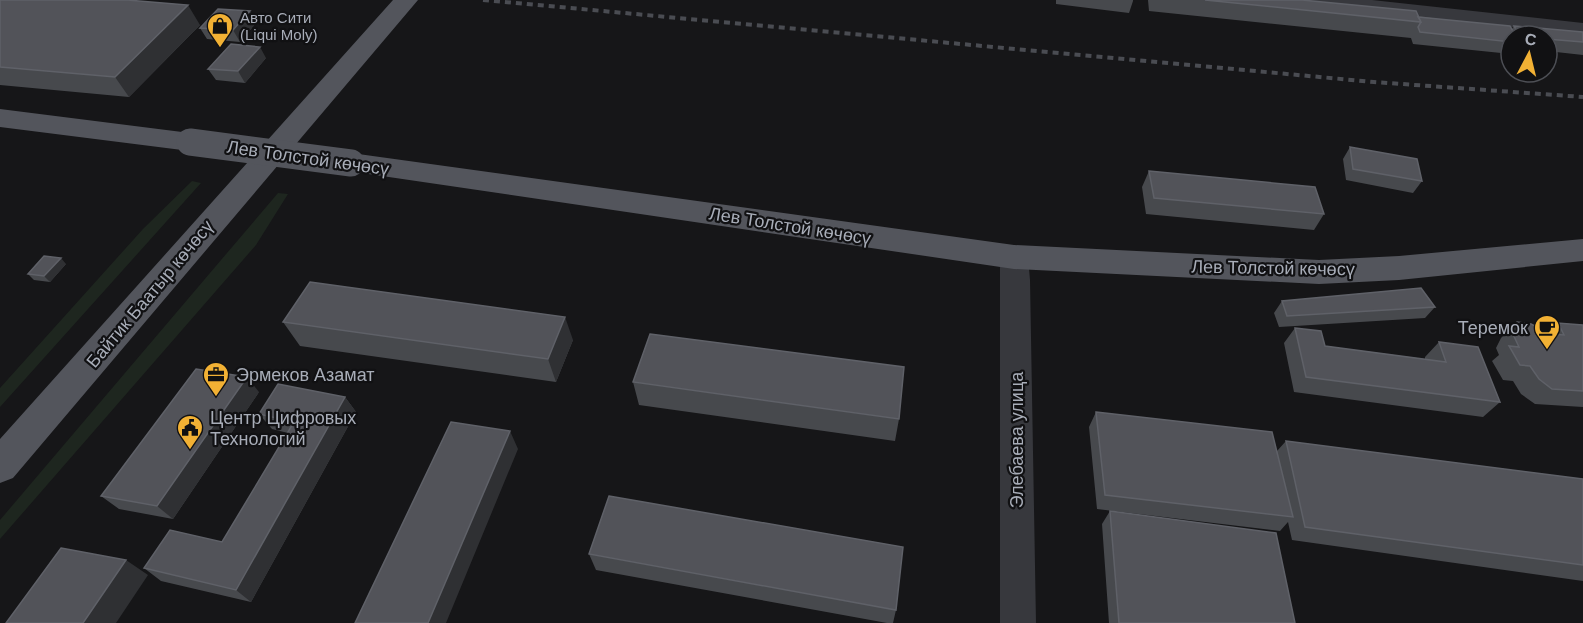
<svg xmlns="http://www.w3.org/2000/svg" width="1583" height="623" viewBox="0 0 1583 623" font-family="Helvetica,sans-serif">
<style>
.green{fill:#1e261f}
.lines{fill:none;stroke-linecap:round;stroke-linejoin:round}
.minor{fill:#37383d;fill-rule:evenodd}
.major{fill:#53555c;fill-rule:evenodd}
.rail{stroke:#4a4c52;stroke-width:4;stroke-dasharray:6 5;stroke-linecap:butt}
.major-bridge{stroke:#53555c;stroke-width:27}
.wall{fill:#47494d}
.shaded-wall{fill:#2f3033}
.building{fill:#525359;stroke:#5f6168;stroke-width:1.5}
.labels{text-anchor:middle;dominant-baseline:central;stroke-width:4.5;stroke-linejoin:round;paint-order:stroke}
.far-poi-label{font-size:15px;fill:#a8adb8;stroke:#111113;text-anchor:start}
.street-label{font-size:18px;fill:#a8adb8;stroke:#111113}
.poi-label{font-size:18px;fill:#a8adb8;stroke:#111113;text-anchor:start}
</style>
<rect width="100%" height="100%" fill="#161618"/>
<!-- green -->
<path class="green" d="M192,181L201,183L0,407V388L143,229Z
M278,193L288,194L256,245L0,539V520Z"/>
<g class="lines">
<!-- minor -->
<path class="minor" d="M1305,0H1372L1583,23V35L1315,6L1308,4Z
M1014,247L1024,250L1028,257L1030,280L1036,623H1000V257L1004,250Z"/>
<!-- major -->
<path class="major" d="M393,0H418L13,478L0,483V439Z
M0,109L190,133L200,136L204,142L200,148L190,151L0,127Z
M351,153L1014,245L1319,260L1399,256L1583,239V261L1399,280L1319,284L1014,269L341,170L337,163L341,156Z"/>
<!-- rail -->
<path class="rail" d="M483,0L1374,82L1583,97"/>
<!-- major-bridge -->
<path class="major-bridge" d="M190,142L351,163"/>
</g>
<!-- wall -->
<path class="wall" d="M0,0L200,25L129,97L0,85Z
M1056,0H1133V1L1129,13L1056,4Z
M1148,0H1302L1512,29L1514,26L1583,32V55L1547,51V36H1511V54L1413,44L1411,38L1149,11Z
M256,23L240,42L207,39L200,28Z
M266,58L245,83L216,80L208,69Z
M1350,147L1422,181L1413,193L1346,180L1343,159Z
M1149,171L1324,214L1314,230L1146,214L1142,187Z
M66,264L50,282L34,280L28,274Z
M1282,301L1435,307L1425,318L1279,327L1274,313Z
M283,322L573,340L556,382L300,346Z
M1517,322L1548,332L1558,323L1583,325V407L1535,404L1521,394L1513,381L1503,380L1492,361L1499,355L1496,348L1501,338Z
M1295,328L1325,346L1425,359V357L1439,342L1500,402L1483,417L1294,392L1284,343Z
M633,382L899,419L895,441L639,405Z
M259,392L173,519L119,509L101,496Z
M345,397L356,412L251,602L161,581L144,568L222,542L288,433L272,429L259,414Z
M1096,412L1277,451L1286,441L1583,479V581L1292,540L1288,522L1280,531L1097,509L1089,427Z
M1110,511L1295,623H1109L1102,524Z
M589,554L896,610L893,623H887L596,570Z"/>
<!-- shaded-wall -->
<path class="shaded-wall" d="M188,5L200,25L129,97L115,77Z
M250,11L256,23L240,42L233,30Z
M260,47L266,58L245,83L238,71Z
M61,258L66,264L50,282L44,276Z
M565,317L573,340L556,382L548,359Z
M247,377L259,392L173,519L157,506Z
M345,397L356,412L251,602L236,590Z
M510,431L518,449L446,623H428Z
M126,560L148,575L116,623H83Z"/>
<!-- building -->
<path class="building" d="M0,0H127L188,5L115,77L0,67Z
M1205,0H1302L1416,11L1421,22Z
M218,9L250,11L233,30L200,28Z
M1418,17L1510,26L1516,36H1511V42L1420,32L1418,27L1421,22Z
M1514,26L1583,32V42L1547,39V36H1520Z
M231,44L260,47L238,71L208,69Z
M1350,147L1417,159L1422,181L1353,169Z
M1149,171L1315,187L1324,214L1154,198Z
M44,256L61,258L44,276L28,274Z
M310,282L565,317L548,359L283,322Z
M1421,288L1435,307L1287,316L1282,301Z
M1517,322L1531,324L1551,334L1564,335L1558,323L1583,325V391L1552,389L1539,379L1530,366L1520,365L1509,346L1519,347L1512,332Z
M1295,328L1321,331L1325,346L1446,362L1439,342L1478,347L1500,402L1306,377Z
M650,334L904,367L899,419L633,382Z
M196,369L247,377L157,506L101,496Z
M278,384L345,397L236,590L144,568L170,530L222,542L294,422L259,414Z
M1096,412L1272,432L1293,517L1105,495Z
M451,422L510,431L428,623H355Z
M1286,441L1583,479V565L1305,527Z
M609,496L903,547L896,610L589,554Z
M1110,511L1276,533L1295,623H1119Z
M61,548L126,560L83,623H6Z"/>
<!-- icons -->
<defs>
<symbol id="shop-pin" viewBox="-11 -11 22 30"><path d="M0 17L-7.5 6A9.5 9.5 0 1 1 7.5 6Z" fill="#f2b134" stroke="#111113"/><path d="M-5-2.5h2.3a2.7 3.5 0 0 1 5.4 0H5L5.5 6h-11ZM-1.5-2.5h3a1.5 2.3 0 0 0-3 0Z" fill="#111"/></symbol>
<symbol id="cafe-pin" viewBox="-11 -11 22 30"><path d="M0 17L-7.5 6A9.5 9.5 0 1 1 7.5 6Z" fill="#f2b134" stroke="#111113"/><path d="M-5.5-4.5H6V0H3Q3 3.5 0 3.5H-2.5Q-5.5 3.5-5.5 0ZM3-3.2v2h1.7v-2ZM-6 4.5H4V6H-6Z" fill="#111"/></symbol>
<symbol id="office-pin" viewBox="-11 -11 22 30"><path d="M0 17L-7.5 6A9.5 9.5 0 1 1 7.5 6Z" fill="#f2b134" stroke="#111113"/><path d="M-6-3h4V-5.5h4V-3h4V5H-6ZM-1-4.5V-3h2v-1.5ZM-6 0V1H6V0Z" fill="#111"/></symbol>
<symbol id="civic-pin" viewBox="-11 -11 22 30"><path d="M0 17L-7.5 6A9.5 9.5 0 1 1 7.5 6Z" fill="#f2b134" stroke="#111113"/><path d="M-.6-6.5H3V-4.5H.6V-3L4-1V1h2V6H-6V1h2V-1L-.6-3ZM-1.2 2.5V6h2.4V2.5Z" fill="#111"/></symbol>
</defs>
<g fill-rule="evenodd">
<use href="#shop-pin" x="205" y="11" width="30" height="40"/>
<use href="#cafe-pin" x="1532" y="313" width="30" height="40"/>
<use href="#office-pin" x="201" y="360" width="30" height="40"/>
<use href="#civic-pin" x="175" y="413" width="30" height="40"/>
</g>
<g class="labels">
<!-- far-poi labels -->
<g class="far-poi-label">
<text x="240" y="17">Авто Сити<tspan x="240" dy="17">(Liqui Moly)</tspan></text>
</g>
<!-- street labels -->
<g class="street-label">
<text transform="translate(308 158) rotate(8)">Лев Толстой көчөсү</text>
<text transform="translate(790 226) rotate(9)">Лев Толстой көчөсү</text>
<text transform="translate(1273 268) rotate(1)">Лев Толстой көчөсү</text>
<text transform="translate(150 294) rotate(-50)">Байтик Баатыр көчөсү</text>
<text transform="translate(1017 440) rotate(-90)">Элебаева улица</text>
</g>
<!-- poi labels -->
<g class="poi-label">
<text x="1528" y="328" text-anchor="end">Теремок</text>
<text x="236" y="375">Эрмеков Азамат</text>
<text x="210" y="418">Центр Цифровых<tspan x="210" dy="21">Технологий</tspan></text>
</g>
</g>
<!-- north arrow -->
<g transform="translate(1529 54) rotate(7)"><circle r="28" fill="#111113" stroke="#4d4f55" stroke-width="1.5"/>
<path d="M0-4.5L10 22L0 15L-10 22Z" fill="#f2b134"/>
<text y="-9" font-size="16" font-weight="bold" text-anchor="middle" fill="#a8adb8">С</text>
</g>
</svg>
